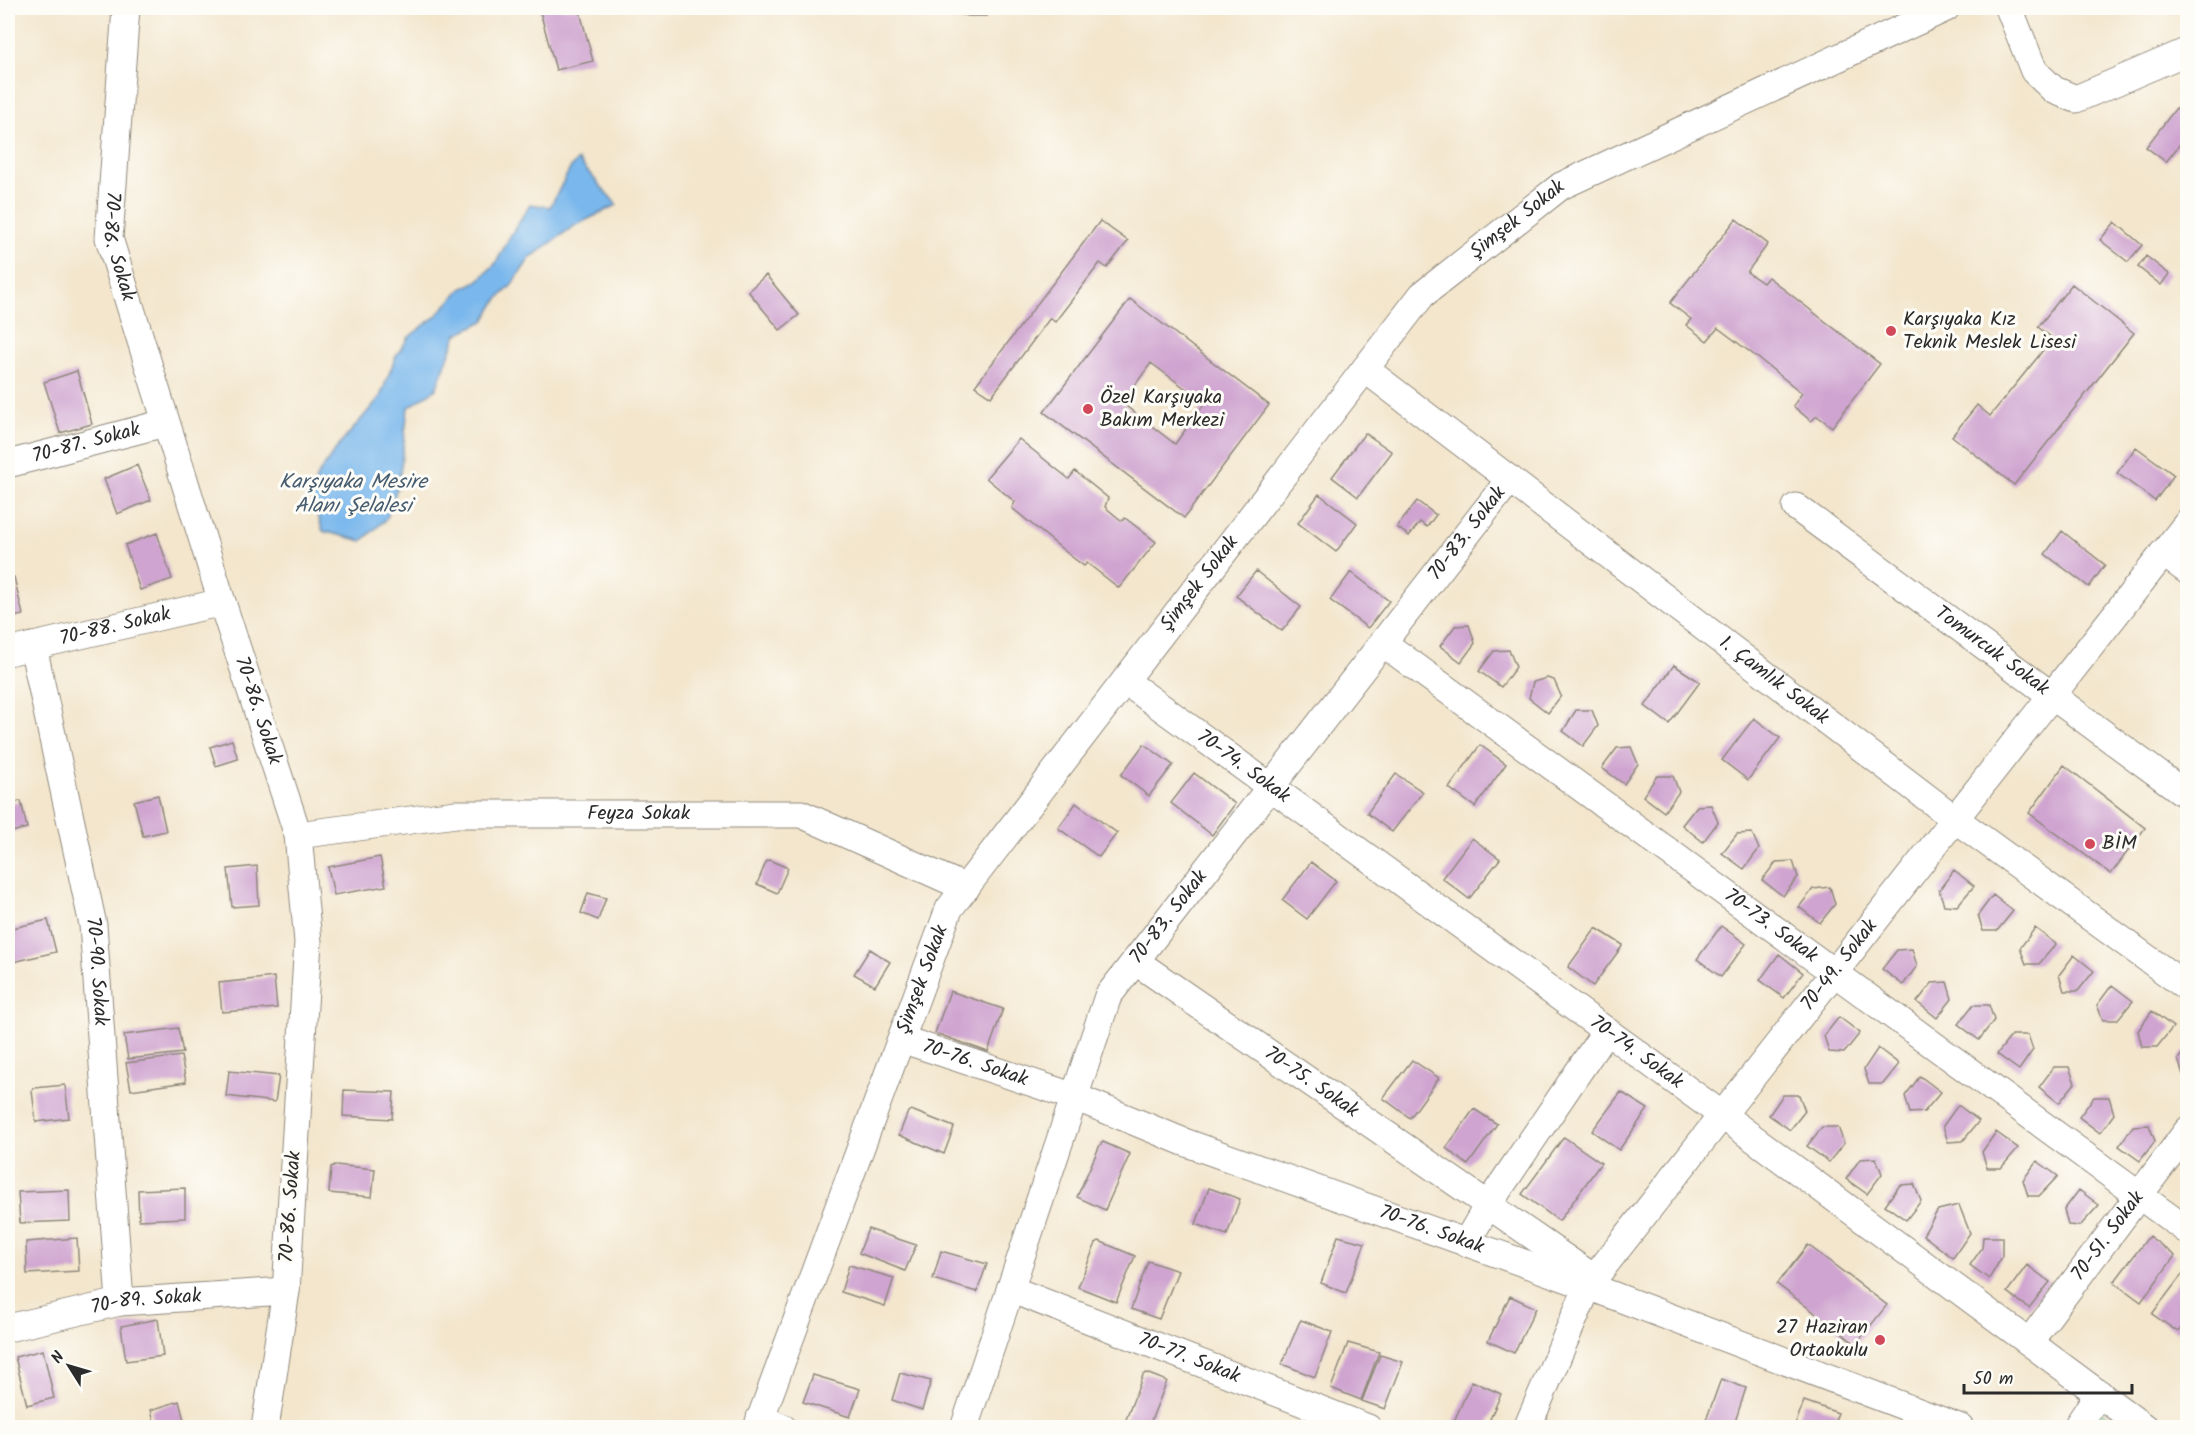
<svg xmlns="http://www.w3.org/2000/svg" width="2195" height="1435" viewBox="0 0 2195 1435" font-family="Kalam,sans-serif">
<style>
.green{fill:#7dce90;stroke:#547c5e;stroke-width:1.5}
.water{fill:#79b7ec;stroke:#52718c;stroke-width:1.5}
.building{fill:#cfa4d0;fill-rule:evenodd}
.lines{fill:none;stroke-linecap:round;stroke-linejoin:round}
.street-casing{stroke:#8f887c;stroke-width:29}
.street{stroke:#fff;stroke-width:27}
.poi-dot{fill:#d1495b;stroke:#fdfcf7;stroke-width:2}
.labels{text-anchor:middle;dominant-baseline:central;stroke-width:6;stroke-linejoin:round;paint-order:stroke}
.street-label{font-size:20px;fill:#2b2b2b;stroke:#fdfcf7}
.poi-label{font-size:20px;fill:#2b2b2b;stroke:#fdfcf7;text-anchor:start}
.water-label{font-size:21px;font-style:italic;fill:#465c6f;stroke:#fdfcf7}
</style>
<rect width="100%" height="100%" fill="#fdfcf7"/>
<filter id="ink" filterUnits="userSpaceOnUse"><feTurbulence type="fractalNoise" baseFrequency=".0167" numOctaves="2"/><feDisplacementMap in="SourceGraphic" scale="12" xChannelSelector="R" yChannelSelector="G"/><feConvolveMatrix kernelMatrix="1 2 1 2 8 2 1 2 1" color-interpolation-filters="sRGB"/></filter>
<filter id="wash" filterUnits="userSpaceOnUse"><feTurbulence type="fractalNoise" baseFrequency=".008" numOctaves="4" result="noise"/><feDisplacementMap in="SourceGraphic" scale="24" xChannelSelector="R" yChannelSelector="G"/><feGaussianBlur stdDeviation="1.35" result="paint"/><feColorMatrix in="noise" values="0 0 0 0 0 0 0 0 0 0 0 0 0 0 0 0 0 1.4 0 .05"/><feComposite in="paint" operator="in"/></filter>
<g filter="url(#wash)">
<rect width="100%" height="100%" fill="#f3e6cd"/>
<!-- green -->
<path class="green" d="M2099,1410L2124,1428H2088Z"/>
<!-- water -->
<path class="water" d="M578,160L617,205L574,226L530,258L511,286L497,300L484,321L457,334L436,389L408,408L399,482L387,518L362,541L323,531L311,496L317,476L336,449L380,397L396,356L409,337L436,316L461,289L479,280L496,263L509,238L530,204L550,207L571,167Z"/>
<g id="blocks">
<!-- building -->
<path class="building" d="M539,8H579L593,61L556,70Z
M936,8H989L987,16H969L940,11Z
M2176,108L2188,116V134L2166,162L2146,147Z
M1736,219L1768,244L1747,272L1763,283L1768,277L1880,364L1832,427L1817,416L1811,421L1793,406L1802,393L1758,358L1718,328L1707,341L1686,325L1691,319L1670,303Z
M1100,221L1128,241L1107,268L1100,263L1055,322L1050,318L991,397L975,386Z
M2115,222L2142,245L2128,262L2100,240Z
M2146,256L2169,274L2161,285L2138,267Z
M766,275L799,315L780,330L748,291Z
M2072,284L2134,333L2014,485L1952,436L1977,405L1990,416L2037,358L2052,338L2038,327Z
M1130,299L1269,405L1184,518L1044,412ZM1151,363L1205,403L1175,444L1122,403Z
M77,371L92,424L60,433L44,382Z
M1365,433L1392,452L1358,497L1332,477Z
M1019,439L1069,479L1075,471L1081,476L1108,498L1105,507L1122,521L1125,518L1156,542L1119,588L1087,563L1084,566L1072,557L1012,508L1015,502L986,478Z
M2136,447L2174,475L2155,501L2117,473Z
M137,465L151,500L117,514L104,479Z
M1319,494L1357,523L1336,552L1298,523Z
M1417,501L1436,515L1427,527L1420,522L1409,536L1397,527Z
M2062,531L2105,565L2089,587L2045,554Z
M157,533L172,579L140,590L125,545Z
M1256,571L1301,607L1282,631L1236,596Z
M1351,572L1389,601L1368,628L1330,600Z
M14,577L23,615L8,618V579Z
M1469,625L1475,643L1461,662L1440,646L1455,626Z
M1509,650L1516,667L1501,687L1479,671L1494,651Z
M1674,665L1700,682L1669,724L1645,706Z
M1547,678L1554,680L1561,696L1548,713L1529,698L1533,682Z
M1576,710H1592L1598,726L1583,746L1563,731Z
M1754,718L1780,738L1748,780L1722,760Z
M232,740L238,759L216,766L210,747Z
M1144,744L1173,765L1149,796L1121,775Z
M1480,745L1506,764L1475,807L1449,788Z
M1631,747L1638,764L1624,784L1602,768L1617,748Z
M2064,765L2145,828L2111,874L2029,813Z
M1194,773L1235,804L1212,835L1171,803Z
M1396,774L1423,792L1392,832L1367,813Z
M1657,776H1673L1679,792L1664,812L1643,796Z
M158,795L166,831L143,836L134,801Z
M21,801L27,828L8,833V804Z
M1076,803L1117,833L1099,857L1058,828Z
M1711,805L1718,822L1703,842L1682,825L1697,806Z
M1752,833L1759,849L1744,869L1722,853L1737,834Z
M1472,838L1500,859L1469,899L1442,878Z
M380,857L386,886L334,895L328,867Z
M769,860L788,868L777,893L757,884L766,862Z
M1793,861L1798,877L1783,896L1762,880L1776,862Z
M1311,862L1336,881L1307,919L1282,900Z
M257,866L259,905L232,907L228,869Z
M1954,870L1974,886L1957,906L1944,905L1939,890Z
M1830,887L1835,904L1820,923L1799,907L1813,889Z
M588,893L606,898L598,920L581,913Z
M1993,895L2013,911L1997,931H1983L1978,915Z
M48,920L56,952L13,962L8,940V929Z
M1721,926L1746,944L1721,977L1697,959Z
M1596,928L1623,945L1593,986L1568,967Z
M2035,928L2056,944L2039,964H2026L2020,948Z
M870,949L890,962L875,986L854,974Z
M1912,949L1917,966L1903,985L1882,969L1897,950Z
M1779,954L1803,973L1784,998L1760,980Z
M2074,955L2094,971L2078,991H2064L2059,975Z
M274,977L277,1008L222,1012L219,983Z
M1947,982L1952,999L1937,1018L1917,1002L1932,983Z
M2112,985L2133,1001L2117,1020H2103L2097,1005Z
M950,991L1003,1009L988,1052L935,1033Z
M1973,1005H1989L1994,1020L1979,1040L1958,1024Z
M2152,1011L2173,1027L2157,1047H2142L2138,1031Z
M1839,1017L1860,1033L1844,1053L1829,1052L1824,1036Z
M178,1028L183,1053L128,1059L124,1035Z
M2012,1035H2028L2033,1050L2019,1070L1997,1054Z
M2188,1047V1075H2183L2178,1059Z
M1878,1048L1899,1064L1883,1084H1869L1864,1069Z
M181,1056L186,1082L131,1090L126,1063Z
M1412,1060L1439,1078L1410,1118L1383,1098Z
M2054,1067H2069L2075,1083L2059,1103L2039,1087Z
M229,1071L279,1076L275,1102L226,1096Z
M1920,1076L1941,1092L1924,1112L1910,1113L1905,1096Z
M65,1085L69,1118L36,1122L32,1091L34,1088Z
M344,1090L394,1092L392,1119L343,1116Z
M1621,1092L1648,1109L1619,1150L1592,1131Z
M1783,1095H1799L1805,1111L1790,1130L1769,1115Z
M2094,1097H2109L2114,1114L2100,1133L2079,1117Z
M1958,1105L1979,1121L1963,1141L1948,1142L1943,1126Z
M1474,1109L1497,1124L1468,1165L1446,1148Z
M911,1110L954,1127L944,1154L899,1135L908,1112Z
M2149,1125L2155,1141L2140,1161L2119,1146L2133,1126Z
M1822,1127H1838L1844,1143L1829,1162L1807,1146Z
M1996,1132L2018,1148L2001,1168H1987L1982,1152Z
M1564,1137L1601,1163L1559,1221L1522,1194Z
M1103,1142L1130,1154L1105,1210L1077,1197L1100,1145Z
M1876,1158L1882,1174L1867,1194L1846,1179L1860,1159Z
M2037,1161L2058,1176L2039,1196H2028L2023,1180Z
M335,1165L375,1169L372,1197L329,1193L331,1167Z
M1914,1184L1921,1201L1906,1220L1885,1205L1900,1185Z
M185,1188V1218L139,1220L138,1190Z
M1209,1188L1240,1199L1227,1235L1196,1224Z
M69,1190L70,1221L20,1223L18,1192Z
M2079,1190L2099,1205L2080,1226L2068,1225L2064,1210Z
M1959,1205L1970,1233L1953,1258L1923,1235L1938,1210Z
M868,1229L916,1245L905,1271L859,1253Z
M1338,1236L1365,1243L1346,1293L1321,1283Z
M2149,1236L2175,1256L2141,1302L2114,1282Z
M1983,1237H2002V1257L1989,1279L1970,1265L1982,1248Z
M77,1238L79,1271L27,1274L26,1242Z
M1099,1241L1135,1256L1116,1302L1078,1287L1096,1243Z
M1808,1245L1887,1305L1856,1344L1777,1284Z
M941,1251L987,1264L977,1292L933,1279Z
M8,1257L14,1278L8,1280Z
M1148,1261L1178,1271L1159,1319L1131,1309Z
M849,1265L894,1278L885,1306L841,1292Z
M2027,1265L2050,1282L2029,1308L2007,1292Z
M2184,1272L2188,1274V1319L2178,1332L2152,1314Z
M1510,1296L1536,1308L1514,1353L1488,1341Z
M158,1319L163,1356L126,1361L121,1326Z
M1301,1320L1332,1332L1315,1377L1282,1364L1299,1323Z
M1348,1343L1379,1352L1361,1400L1331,1388Z
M43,1350L54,1398L27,1405L15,1357Z
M1380,1355L1403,1362L1385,1409L1362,1401Z
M900,1373L931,1381L922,1410L892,1400Z
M1146,1373L1167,1381L1148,1428H1139L1125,1422L1143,1375Z
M813,1375L860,1389L850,1417L803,1402Z
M1721,1379L1746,1388L1733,1428H1718L1705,1423Z
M1472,1381L1501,1394L1486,1428H1451Z
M179,1401L186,1428H156L151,1410Z
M1804,1401L1838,1413L1832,1428H1794Z"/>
</g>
</g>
<g filter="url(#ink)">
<use href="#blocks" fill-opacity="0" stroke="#8f887c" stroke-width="1.5"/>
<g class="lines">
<defs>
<g id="street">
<path id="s1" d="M126,8L109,238L222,602L298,835L308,942L286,1291L265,1428"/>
<path d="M2009,8L2034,71L2054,90L2076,99L2188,51"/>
<path id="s2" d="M1365,369L1955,819L2188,988"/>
<path id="s3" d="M8,464L165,423"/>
<path id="s4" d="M1796,507L2188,796"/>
<path d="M2163,553L2188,571"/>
<path id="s5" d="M1383,643L2188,1231"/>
<path id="s6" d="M33,646L93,925L120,1302"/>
<path id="s7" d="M8,652L222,602"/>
<path id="s8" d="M1125,681L1722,1115L2145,1428"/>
<path id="s9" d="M298,835L456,814H801L966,888"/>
<path id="s10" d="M1135,961L1594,1278"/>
<path id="s11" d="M901,1039L1075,1097L1184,1142L1588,1286L1961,1428"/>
<path d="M1466,1243L1488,1205L1606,1031"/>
<path id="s12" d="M1010,1289L1368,1428"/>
<path id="s13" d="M8,1328L120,1302L286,1291"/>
<path id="s14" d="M2029,1342L2188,1130"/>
<path d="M760,1418L783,1428"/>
<path id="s15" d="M757,1428L949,909L1422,295L1561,186L1946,8"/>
<path id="s16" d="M964,1428L1108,996L1510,479"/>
<path id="s17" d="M1527,1428L1588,1286L2188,522"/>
<path d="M2076,1428L2099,1393"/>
</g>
</defs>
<!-- street casing -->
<use href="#street" class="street-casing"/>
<!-- street -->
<use href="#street" class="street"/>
</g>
</g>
<!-- markers -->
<g class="poi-dot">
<circle cx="1891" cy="331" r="6"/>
<circle cx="1088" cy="409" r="6"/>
<circle cx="2090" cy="844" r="6"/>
<circle cx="1880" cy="1340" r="6"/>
</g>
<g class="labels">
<!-- street labels -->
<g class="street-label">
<text stroke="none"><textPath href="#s15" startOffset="1450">Şimşek Sokak</textPath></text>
<text stroke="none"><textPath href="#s1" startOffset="240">70-86. Sokak</textPath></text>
<text stroke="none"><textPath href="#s3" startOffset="81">70-87. Sokak</textPath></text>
<text stroke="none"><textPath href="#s16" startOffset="1041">70-83. Sokak</textPath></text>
<text stroke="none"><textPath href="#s15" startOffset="964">Şimşek Sokak</textPath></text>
<text stroke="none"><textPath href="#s7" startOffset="110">70-88. Sokak</textPath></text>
<text stroke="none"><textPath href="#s4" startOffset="243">Tomurcuk Sokak</textPath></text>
<text stroke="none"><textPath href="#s2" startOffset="514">1. Çamlık Sokak</textPath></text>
<text stroke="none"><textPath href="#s1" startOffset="726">70-86. Sokak</textPath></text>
<text stroke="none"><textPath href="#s8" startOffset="146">70-74. Sokak</textPath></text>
<text stroke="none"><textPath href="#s9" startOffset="342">Feyza Sokak</textPath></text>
<text stroke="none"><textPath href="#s16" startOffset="555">70-83. Sokak</textPath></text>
<text stroke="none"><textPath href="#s5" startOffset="480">70-73. Sokak</textPath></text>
<text stroke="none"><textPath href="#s17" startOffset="562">70-49. Sokak</textPath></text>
<text stroke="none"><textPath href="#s6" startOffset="332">70-90. Sokak</textPath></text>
<text stroke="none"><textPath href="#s15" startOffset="478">Şimşek Sokak</textPath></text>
<text stroke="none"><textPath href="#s8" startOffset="632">70-74. Sokak</textPath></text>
<text stroke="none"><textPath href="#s11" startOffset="78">70-76. Sokak</textPath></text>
<text stroke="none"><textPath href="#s10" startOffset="214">70-75. Sokak</textPath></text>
<text transform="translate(291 1207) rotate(-86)">70-86. Sokak</text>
<text stroke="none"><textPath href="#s11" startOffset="564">70-76. Sokak</textPath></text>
<text stroke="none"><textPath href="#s14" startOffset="132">70-51. Sokak</textPath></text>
<text stroke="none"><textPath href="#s13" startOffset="141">70-89. Sokak</textPath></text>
<text stroke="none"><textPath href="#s12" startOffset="192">70-77. Sokak</textPath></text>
</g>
<!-- poi labels -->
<g class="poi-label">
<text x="1903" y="320">Karşıyaka Kız<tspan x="1903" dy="23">Teknik Meslek Lisesi</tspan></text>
<text x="1100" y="398">Özel Karşıyaka<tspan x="1100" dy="23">Bakım Merkezi</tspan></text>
<text x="2102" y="844">BİM</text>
<text x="1868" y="1328" text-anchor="end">27 Haziran<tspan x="1868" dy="23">Ortaokulu</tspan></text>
</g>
<!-- water labels -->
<g class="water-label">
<text x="353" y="482">Karşıyaka Mesire<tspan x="353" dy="24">Alanı Şelalesi</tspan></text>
</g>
</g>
<!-- margin -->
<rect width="2195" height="1435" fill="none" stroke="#fdfcf7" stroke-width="30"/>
<!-- north arrow -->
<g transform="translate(69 1366) rotate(307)" stroke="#fdfcf7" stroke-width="4.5" paint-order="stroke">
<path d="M0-4.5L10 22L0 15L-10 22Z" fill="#2b2b2b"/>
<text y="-9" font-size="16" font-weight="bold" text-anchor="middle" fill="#2b2b2b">N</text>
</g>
<!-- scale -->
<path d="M1964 1384v9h168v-9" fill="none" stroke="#2b2b2b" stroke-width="3"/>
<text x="1973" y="1384" font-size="18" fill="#2b2b2b" stroke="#fdfcf7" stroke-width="4.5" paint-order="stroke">50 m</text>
</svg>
